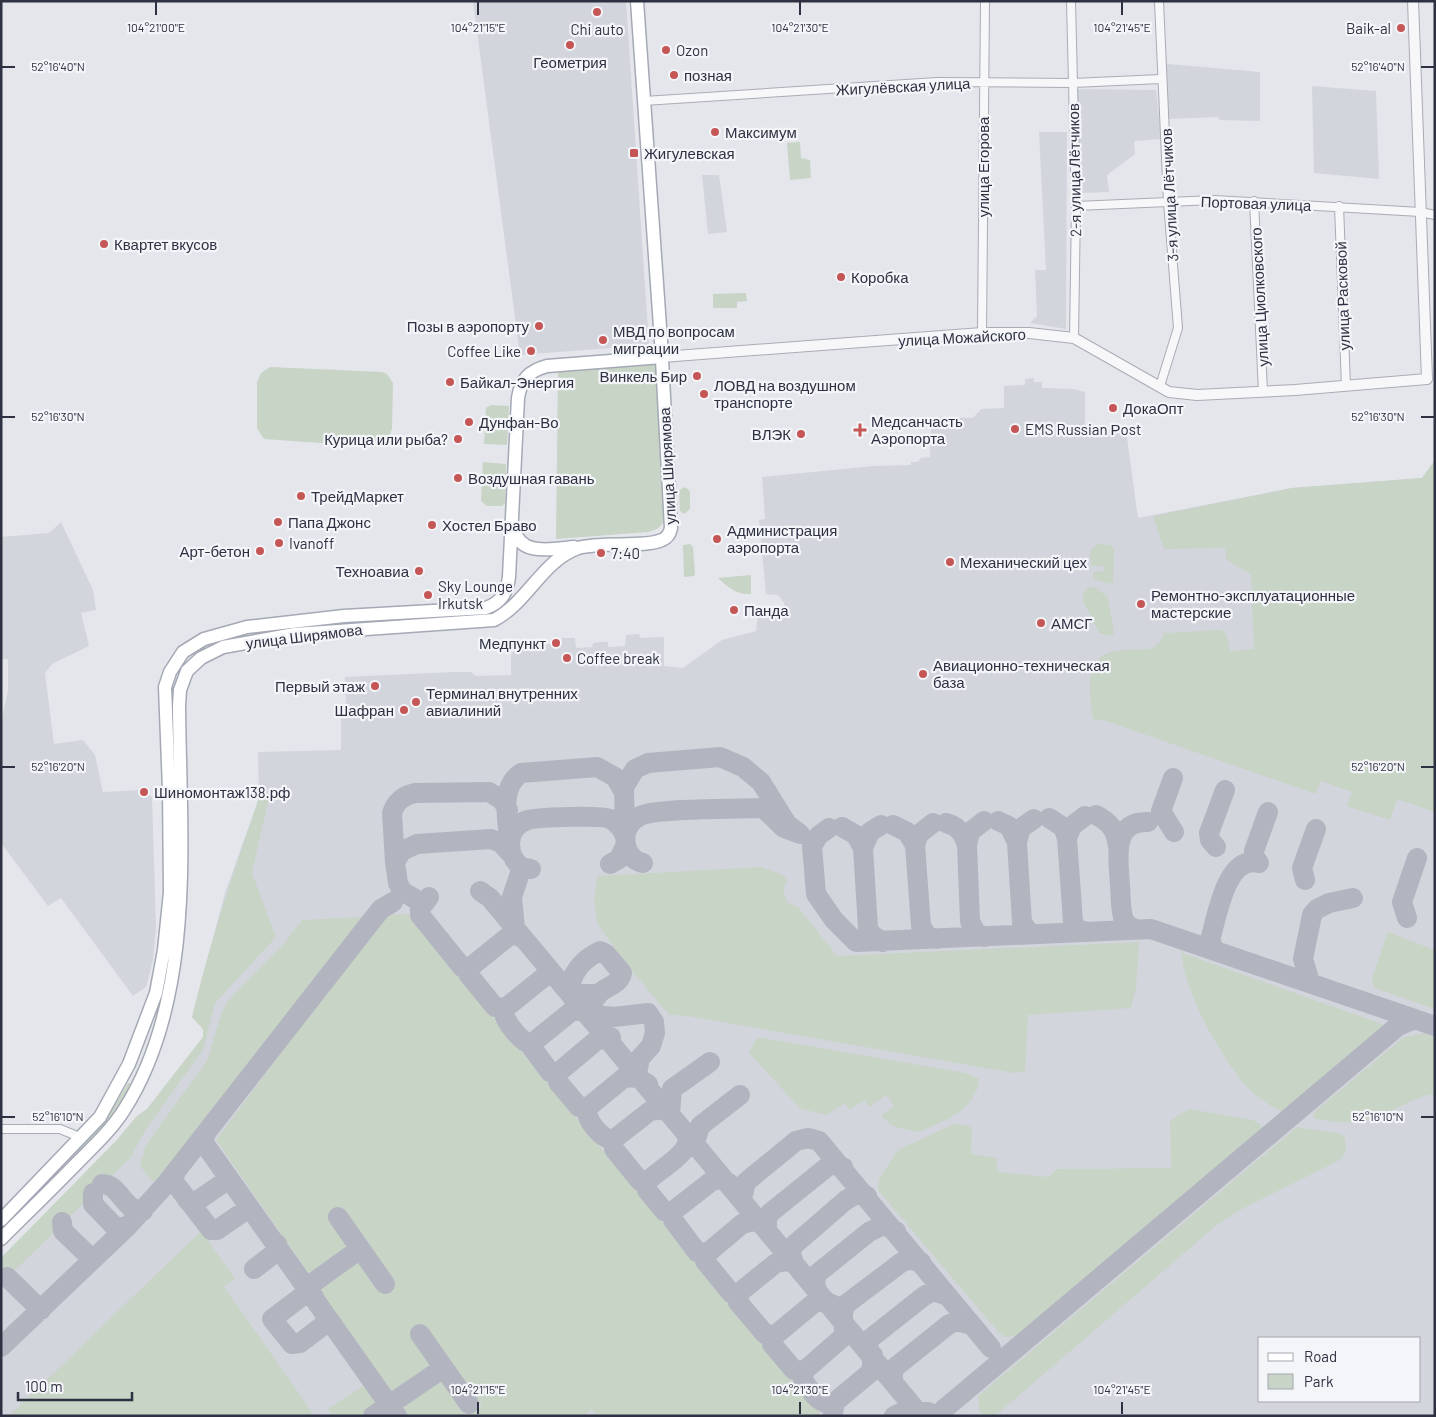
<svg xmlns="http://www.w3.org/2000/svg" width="1436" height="1417" viewBox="0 0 1436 1417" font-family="Barlow,sans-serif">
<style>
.built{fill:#d3d5dd;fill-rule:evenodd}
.green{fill:#c7d4c6}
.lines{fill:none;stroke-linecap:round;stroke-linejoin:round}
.taxiway{stroke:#b2b4bf;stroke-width:20}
.minor-casing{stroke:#a9acb5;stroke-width:10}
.tertiary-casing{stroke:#a9acb5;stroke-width:12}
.primary-casing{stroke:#a5a9b6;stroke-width:15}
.minor{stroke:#f7f7f9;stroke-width:8}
.tertiary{stroke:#f7f7f9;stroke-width:10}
.primary{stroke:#fff;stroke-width:12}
.ticks{fill:none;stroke:#2d3142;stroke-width:2}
.poi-dot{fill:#c45655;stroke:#f4f5f8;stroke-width:2}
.labels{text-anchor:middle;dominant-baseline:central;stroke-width:4.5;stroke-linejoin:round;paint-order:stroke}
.poi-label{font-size:15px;fill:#2d3142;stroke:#f4f5f8;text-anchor:start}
.street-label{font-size:15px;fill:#2d3142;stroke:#f4f5f8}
.ticks-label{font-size:12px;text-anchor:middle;fill:#2d3142;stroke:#f4f5f8;stroke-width:4.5;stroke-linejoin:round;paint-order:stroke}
</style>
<rect width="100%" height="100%" fill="#e4e6eb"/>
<!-- built -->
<path class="built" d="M473,1H626L649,345L520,355Z
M1168,64L1260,72V121L1220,120L1218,117L1168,119L1165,66Z
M1312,86L1376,91L1379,179L1314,173Z
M1077,89L1156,90L1161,139L1134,141L1135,154L1107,175L1109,192L1081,193Z
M1039,132H1067L1066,329L1030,323L1037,316L1035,270H1046Z
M702,175H719L727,232L708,234Z
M1034,378V382H1042V388L1074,389L1085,392V430H1126L1138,518L1292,488L1422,478L1435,460V1416H1V1258L115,1142L137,1116L147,1109L203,1037V1029L192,1017L225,893L259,798L258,752L341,750V716L346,715V695H343L342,683L345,682V677L455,672H471L476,676L511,675V655L517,646L562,643V638H575L576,648L592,647L593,643L600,642H608V647L625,646L626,635L639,634L640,638L664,637V666L683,668L722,640L756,631L758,612L785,611L784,603L778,595L766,594L759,520L765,519L762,477L874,466L911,465V462H918L921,458L930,457L931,421L934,417L973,418L981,409L1004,408V386L1025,385V379ZM1260,1338H1420V1401H1260Z
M61,522L93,590L96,610L81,613L89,646L52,664L45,673L54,744L83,740L95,755L103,792L142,790L152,797L156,926L153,960L146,987L133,996L61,898L48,906L1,843V723L8,691V659H1V537L49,533Z"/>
<!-- green -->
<path class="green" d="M800,142L801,158L810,160L811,178L790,180L787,143Z
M746,293L747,301L737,302V308H713V294Z
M658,363L667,519L657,529L648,532L556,539L558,372Z
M270,367L382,372L387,374L393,383L392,428L388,441L379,447L264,439L257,428V382L261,373Z
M491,405L509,406L507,445L484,444L486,408Z
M1435,460V812L1397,799L1390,820L1347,806L1352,792L1321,781L1316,794L1106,721L1093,719C1089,692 1083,654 1120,650C1130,649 1141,650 1151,649L1159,643L1164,633L1220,630L1226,633L1230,651L1254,649L1251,575L1226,559L1225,548L1164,549L1153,516L1292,488L1422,478Z
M483,462L506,464L505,503L502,506H487L481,501Z
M685,487L690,491V509L684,514L680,511L679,490Z
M690,544L693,547L695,574L694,576L684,577L683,545Z
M1097,544L1111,545L1114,548L1113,583L1109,584L1093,579V572L1104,571L1103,566H1091L1090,551Z
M751,575V594C737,595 729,588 718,578Z
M1090,587L1097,588L1108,598L1114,632L1112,636L1099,633C1094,626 1093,618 1088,611C1083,602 1079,594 1090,587Z
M269,797L252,873L276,937L215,1003L203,1050L146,1129L131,1157L1,1284V1258L115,1142L137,1116L147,1109L203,1037V1029L192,1017C210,942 234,870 259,798Z
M762,867L783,875L787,880L783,890L787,902L798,907L837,956L1139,942L1136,989L1131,1008L1028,1015L1025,1071L1014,1073L688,1016L669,1015L632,971L598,925L594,904L597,876Z
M408,914L822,1416H597L592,1409L583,1416H407L404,1411V1404L443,1376L469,1415L482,1406L423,1325L412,1333L438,1369L401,1395L392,1394L317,1287L357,1255L385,1294L395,1285L340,1208L329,1215L352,1250L313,1280L216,1140L384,915Z
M363,917L160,1181H152L140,1166L146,1145L207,1061L222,1012L228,1001L285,942L302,920Z
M1388,932L1435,950V1009L1374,988L1372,978Z
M1182,953L1382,1024L1384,1028L1285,1113C1272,1107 1260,1100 1250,1090C1224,1063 1182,990 1182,953Z
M1425,1033L1435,1037V1094C1413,1097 1396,1110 1376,1117C1355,1125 1335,1123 1314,1118L1313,1113L1404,1037Z
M762,1038L966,1073L979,1079C978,1108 943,1122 919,1132L892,1126L881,1115L894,1106L886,1095L869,1107L864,1100L850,1110L844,1103L827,1115L801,1109L749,1053L756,1039Z
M128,1083L133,1084L103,1132L1,1233V1226C46,1181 97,1138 128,1083Z
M1189,1109L1252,1120L1259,1123L1263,1130L1019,1336L1005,1337L999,1333L878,1190L879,1179L898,1150L954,1124L969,1126L972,1129L971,1154L997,1158V1172L1049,1177L1057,1169L1171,1168L1170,1121Z
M1297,1127L1337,1133L1344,1136C1347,1148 1348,1152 1338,1161L1240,1210L1218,1224L995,1416H984L979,1410L978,1396Z
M199,1233H203L235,1279L224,1287L315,1416H9Z
M369,1382L384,1400L383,1406L370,1416H333L328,1409Z"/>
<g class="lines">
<!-- taxiway -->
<path class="taxiway" d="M1173,778L1161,811L1174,832
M1096,815C1110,822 1117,831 1118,848
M1049,818L1063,827L1067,838L1073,922L1077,929L1087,932
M1034,819L1021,828L1017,842L1022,923L1030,933L1036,934
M998,821L1009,826L1017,842
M946,823C958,826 963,833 967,845L970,921L976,933L985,937
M893,825L907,832L915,845L921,926L927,936L937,939
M842,827L856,835L863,848L868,928L872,935L883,942
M829,828L818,836L812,846L816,894L834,920L856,942L1151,929L1435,1026
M625,836L624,787L635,769L648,763L720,757L743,767L761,782L787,824L800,834L784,828L763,808C739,809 656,808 640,816C627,823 623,836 627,849C630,857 635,861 643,863
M1067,838L1072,826L1085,816
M509,840C508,817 499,788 521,773L597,767L615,777L624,792
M915,845L919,834L933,823
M967,845L970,832L984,821
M1216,847L1210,840L1209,833L1225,790
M863,848L870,832L881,825
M395,862L392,813C396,801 403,796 415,793L489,792L502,800L508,810
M1259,863L1254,856V851L1268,812
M610,864L619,859L626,844
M531,869L521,867C505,854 506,826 528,820C539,817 601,815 610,819C618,823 622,829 625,836
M1305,880L1302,868L1316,829
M480,891L490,898L921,1416
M429,897L420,909V915L462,967H468
M415,899L402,891L398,883L395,862L402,851L417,844L491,839L501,843L510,853
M1407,918L1402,902L1417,858
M515,928L512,897L520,873
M1136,929C1131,928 1127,926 1124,920C1120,910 1121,897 1120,886C1119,862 1110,821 1148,822
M1214,949L1210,940C1217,917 1226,854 1259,863
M1310,982L1303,959L1312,915L1317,909L1329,903L1353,898
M599,994H570C569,974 583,959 600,951L606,954L622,973C620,984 608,986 601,992C594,998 591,1007 587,1014L614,1017L648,1013L654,1022L655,1033L651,1046L640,1058L637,1074
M504,1008L495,1007L468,974V969L509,936L517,935L524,939
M531,1044C521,1043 504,1020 503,1010L544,977L551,975L558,979
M560,1071L550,1072L530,1045L573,1010L585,1012
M587,1108L579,1107L558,1082L557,1076L560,1071L597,1040L606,1039L611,1043V1037
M685,1131C699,1151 656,1170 646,1183L647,1190L664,1211L672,1212L713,1180L721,1179L729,1183
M205,1135L204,1142L206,1146L397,1416
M613,1140C601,1139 585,1119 587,1108L625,1077L638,1078L648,1084
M695,1143L700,1126L740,1095
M175,1174L174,1182L211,1230H217L246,1210L253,1212
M648,1180L640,1181L614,1149L613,1140L650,1111L663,1109L670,1114L672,1089L710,1062
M102,1184C120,1184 124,1212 143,1211
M93,1193V1204L115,1227H127
M742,1199L746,1182L796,1141L808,1138L819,1141L991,1348
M187,1200L197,1201L226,1181H231
M672,1212L673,1220L697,1252L706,1253
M338,1217L385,1284
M62,1222L63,1231L92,1259
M767,1228V1219L770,1213L827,1167L835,1164L843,1167
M792,1258L791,1251L794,1245L846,1200L858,1193L867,1196
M254,1269L276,1252L277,1244
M7,1277L41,1310
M307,1287L360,1249
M816,1287L815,1280L818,1273L869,1232L883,1225L896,1231
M740,1292L731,1293L705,1261L704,1256L742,1224L753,1221L763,1224
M314,1297L305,1294L272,1319L292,1344L300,1343L325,1324L333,1325
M420,1334L469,1404
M774,1335L765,1334L738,1302L740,1292L776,1263L793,1260
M1,1347L127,1227L166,1184L373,919L381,909L393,902
M869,1350L868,1342L871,1338L924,1296L933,1291L948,1296
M804,1371L794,1370L772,1344L773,1337L814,1303L825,1301L836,1306
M893,1379V1369L948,1325L956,1321L972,1325
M835,1402C820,1408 812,1391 803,1381L804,1371L843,1337C846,1326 840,1316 845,1305L902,1262L909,1260L921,1262
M833,1413L835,1402L871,1372L873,1355
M373,1416L436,1373L445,1371
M894,1416L907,1410L928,1412
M936,1416L1398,1026L1415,1019"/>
<defs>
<path id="minor" d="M1071,1L1076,206L1074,338
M1159,1L1168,202L1178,328L1160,386
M644,101L937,82L1073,83L1161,79
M1254,201L1263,392
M1076,206L1214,200L1420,212L1435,215
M1339,206L1346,386
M982,333L985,1
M1,1129H60L82,1138"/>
<path id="tertiary" d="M662,357L982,333H1029L1074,338L1169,392L1197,395L1295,390L1427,379L1413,1"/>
<path id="primary" d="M514,528C519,557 552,549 574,547
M1,1220L100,1117L129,1064L156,993L164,950L170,892L169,789L165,687L170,672L183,652L204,639L247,627L344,616L486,608C502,602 507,592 509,577L518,398C521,379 529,371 547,366L662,357
M1,1239C27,1213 54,1187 79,1161C95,1145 112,1129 124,1110C197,996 180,835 179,706L180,690L187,671L201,658L223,647L295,634L494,620C527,603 542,561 578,548C600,541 645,548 662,540C667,538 670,533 671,528L661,341L637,1"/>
</defs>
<!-- minor casing -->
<use href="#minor" class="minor-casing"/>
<!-- tertiary casing -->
<use href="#tertiary" class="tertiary-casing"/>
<!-- primary casing -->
<use href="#primary" class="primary-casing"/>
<!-- minor -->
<use href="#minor" class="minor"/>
<!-- tertiary -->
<use href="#tertiary" class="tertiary"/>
<!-- primary -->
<use href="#primary" class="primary"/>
</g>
<!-- ticks -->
<path class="ticks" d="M156,2V15M478,2V15M800,2V15M1122,2V15M2,67H15M1421,67H1434M2,417H15M1421,417H1434M2,767H15M1421,767H1434M2,1117H15M1421,1117H1434M478,1402V1414M800,1402V1414M1122,1402V1414"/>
<!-- markers -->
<g class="poi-dot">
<circle cx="597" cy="12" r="5"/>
<circle cx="1401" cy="28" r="5"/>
<circle cx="570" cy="45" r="5"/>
<circle cx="666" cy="50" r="5"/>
<circle cx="674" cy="75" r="5"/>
<circle cx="715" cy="132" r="5"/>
<rect x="629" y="148" width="10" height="10" rx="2.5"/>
<circle cx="104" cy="244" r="5"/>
<circle cx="841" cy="277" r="5"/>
<circle cx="539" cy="326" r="5"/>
<circle cx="603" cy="340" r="5"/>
<circle cx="531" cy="351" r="5"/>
<circle cx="697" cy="376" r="5"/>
<circle cx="450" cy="382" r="5"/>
<circle cx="704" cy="394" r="5"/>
<circle cx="1113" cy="408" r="5"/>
<circle cx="469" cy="422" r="5"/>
<circle cx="1015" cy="429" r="5"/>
<path d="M857.5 422.5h5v5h5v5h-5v5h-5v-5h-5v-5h5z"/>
<circle cx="801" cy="434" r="5"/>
<circle cx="458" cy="439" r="5"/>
<circle cx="458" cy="478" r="5"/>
<circle cx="301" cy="496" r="5"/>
<circle cx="278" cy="522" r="5"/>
<circle cx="432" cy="525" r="5"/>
<circle cx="717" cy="539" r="5"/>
<circle cx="279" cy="543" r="5"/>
<circle cx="260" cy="551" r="5"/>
<circle cx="601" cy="553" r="5"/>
<circle cx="950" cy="562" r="5"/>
<circle cx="419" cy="571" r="5"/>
<circle cx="428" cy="595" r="5"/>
<circle cx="1141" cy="604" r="5"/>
<circle cx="734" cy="610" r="5"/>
<circle cx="1041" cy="623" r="5"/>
<circle cx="556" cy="643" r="5"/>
<circle cx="567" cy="658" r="5"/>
<circle cx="923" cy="674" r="5"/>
<circle cx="375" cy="686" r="5"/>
<circle cx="416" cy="702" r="5"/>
<circle cx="404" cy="710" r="5"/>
<circle cx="144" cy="792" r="5"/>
</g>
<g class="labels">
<!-- poi labels -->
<g class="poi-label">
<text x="1391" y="28" text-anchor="end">Baik-al</text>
<text x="597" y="29" text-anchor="middle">Chi auto</text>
<text x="676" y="50">Ozon</text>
<text x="570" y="62" text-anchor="middle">Геометрия</text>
<text x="684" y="75">позная</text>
<text x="725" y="132">Максимум</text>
<text x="644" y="153">Жигулевская</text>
<text x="114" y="244">Квартет вкусов</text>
<text x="851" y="277">Коробка</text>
<text x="529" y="326" text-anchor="end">Позы в аэропорту</text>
<text x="613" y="331">МВД по вопросам<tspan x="613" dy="17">миграции</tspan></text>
<text x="521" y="351" text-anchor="end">Coffee Like</text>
<text x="687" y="376" text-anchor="end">Винкель Бир</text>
<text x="460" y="382">Байкал-Энергия</text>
<text x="714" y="385">ЛОВД на воздушном<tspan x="714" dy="17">транспорте</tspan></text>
<text x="1123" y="408">ДокаОпт</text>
<text x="871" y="421">Медсанчасть<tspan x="871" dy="17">Аэропорта</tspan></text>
<text x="479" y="422">Дунфан-Во</text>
<text x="1025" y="429">EMS Russian Рost</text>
<text x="791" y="434" text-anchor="end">ВЛЭК</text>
<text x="448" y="439" text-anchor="end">Курица или рыба?</text>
<text x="468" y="478">Воздушная гавань</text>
<text x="311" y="496">ТрейдМаркет</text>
<text x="288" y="522">Папа Джонс</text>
<text x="442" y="525">Хостел Браво</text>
<text x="727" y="530">Администрация<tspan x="727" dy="17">аэропорта</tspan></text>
<text x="289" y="543">Ivanoff</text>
<text x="250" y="551" text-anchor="end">Арт-бетон</text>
<text x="611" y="553">7:40</text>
<text x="960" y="562">Механический цех</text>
<text x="409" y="571" text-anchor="end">Техноавиа</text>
<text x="438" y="586">Sky Lounge<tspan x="438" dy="17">Irkutsk</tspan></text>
<text x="1151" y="595">Ремонтно-эксплуатационные<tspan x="1151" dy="17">мастерские</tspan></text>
<text x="744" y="610">Панда</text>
<text x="1051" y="623">АМСГ</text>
<text x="546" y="643" text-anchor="end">Медпункт</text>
<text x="577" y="658">Coffee break</text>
<text x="933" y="665">Авиационно-техническая<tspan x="933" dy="17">база</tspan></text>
<text x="365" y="686" text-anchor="end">Первый этаж</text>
<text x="426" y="693">Терминал внутренних<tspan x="426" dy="17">авиалиний</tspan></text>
<text x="394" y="710" text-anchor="end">Шафран</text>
<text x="154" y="792">Шиномонтаж138.рф</text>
</g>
<!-- street labels -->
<g class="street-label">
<text transform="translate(903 86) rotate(-3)">Жигулёвская улица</text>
<text transform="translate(983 167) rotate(-90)">улица Егорова</text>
<text transform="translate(1074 170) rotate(-91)">2-я улица Лётчиков</text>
<text transform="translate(1169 195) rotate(-93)">3-я улица Лётчиков</text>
<text transform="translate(1256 203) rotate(2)">Портовая улица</text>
<text transform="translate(1342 296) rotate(-92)">улица Расковой</text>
<text transform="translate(1259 297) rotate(-93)">улица Циолковского</text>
<text transform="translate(962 337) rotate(-3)">улица Можайского</text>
<text transform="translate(667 466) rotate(-93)">улица Ширямова</text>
<text transform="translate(304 636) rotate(-7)">улица Ширямова</text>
</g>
</g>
<g class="ticks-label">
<text x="156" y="32">104°21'00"E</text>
<text x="478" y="32">104°21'15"E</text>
<text x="800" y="32">104°21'30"E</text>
<text x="1122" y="32">104°21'45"E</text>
<text x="58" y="71">52°16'40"N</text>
<text x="1378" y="71">52°16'40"N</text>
<text x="58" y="421">52°16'30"N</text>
<text x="1378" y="421">52°16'30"N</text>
<text x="58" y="771">52°16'20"N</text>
<text x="1378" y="771">52°16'20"N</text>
<text x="58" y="1121">52°16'10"N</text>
<text x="1378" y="1121">52°16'10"N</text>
<text x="478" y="1394">104°21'15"E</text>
<text x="800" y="1394">104°21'30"E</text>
<text x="1122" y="1394">104°21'45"E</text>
</g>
<!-- border -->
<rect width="1436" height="1417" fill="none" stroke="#2d3142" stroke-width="5"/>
<!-- legend -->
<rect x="1258" y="1337" width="162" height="65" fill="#f4f5f8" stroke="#a4a7af"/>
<rect x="1268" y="1353" width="25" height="8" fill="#ffffff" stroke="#a4a7af"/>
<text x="1304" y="1362" font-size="15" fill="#2d3142">Road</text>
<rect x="1268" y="1374" width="25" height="15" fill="#c7d4c6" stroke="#a4a7af"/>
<text x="1304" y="1387" font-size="15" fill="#2d3142">Park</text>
<!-- scale -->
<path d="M18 1392v8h114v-8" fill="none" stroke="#2d3142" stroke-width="2.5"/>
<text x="25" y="1392" font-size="15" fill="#2d3142" stroke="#f4f5f8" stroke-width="4" paint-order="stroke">100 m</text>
</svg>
